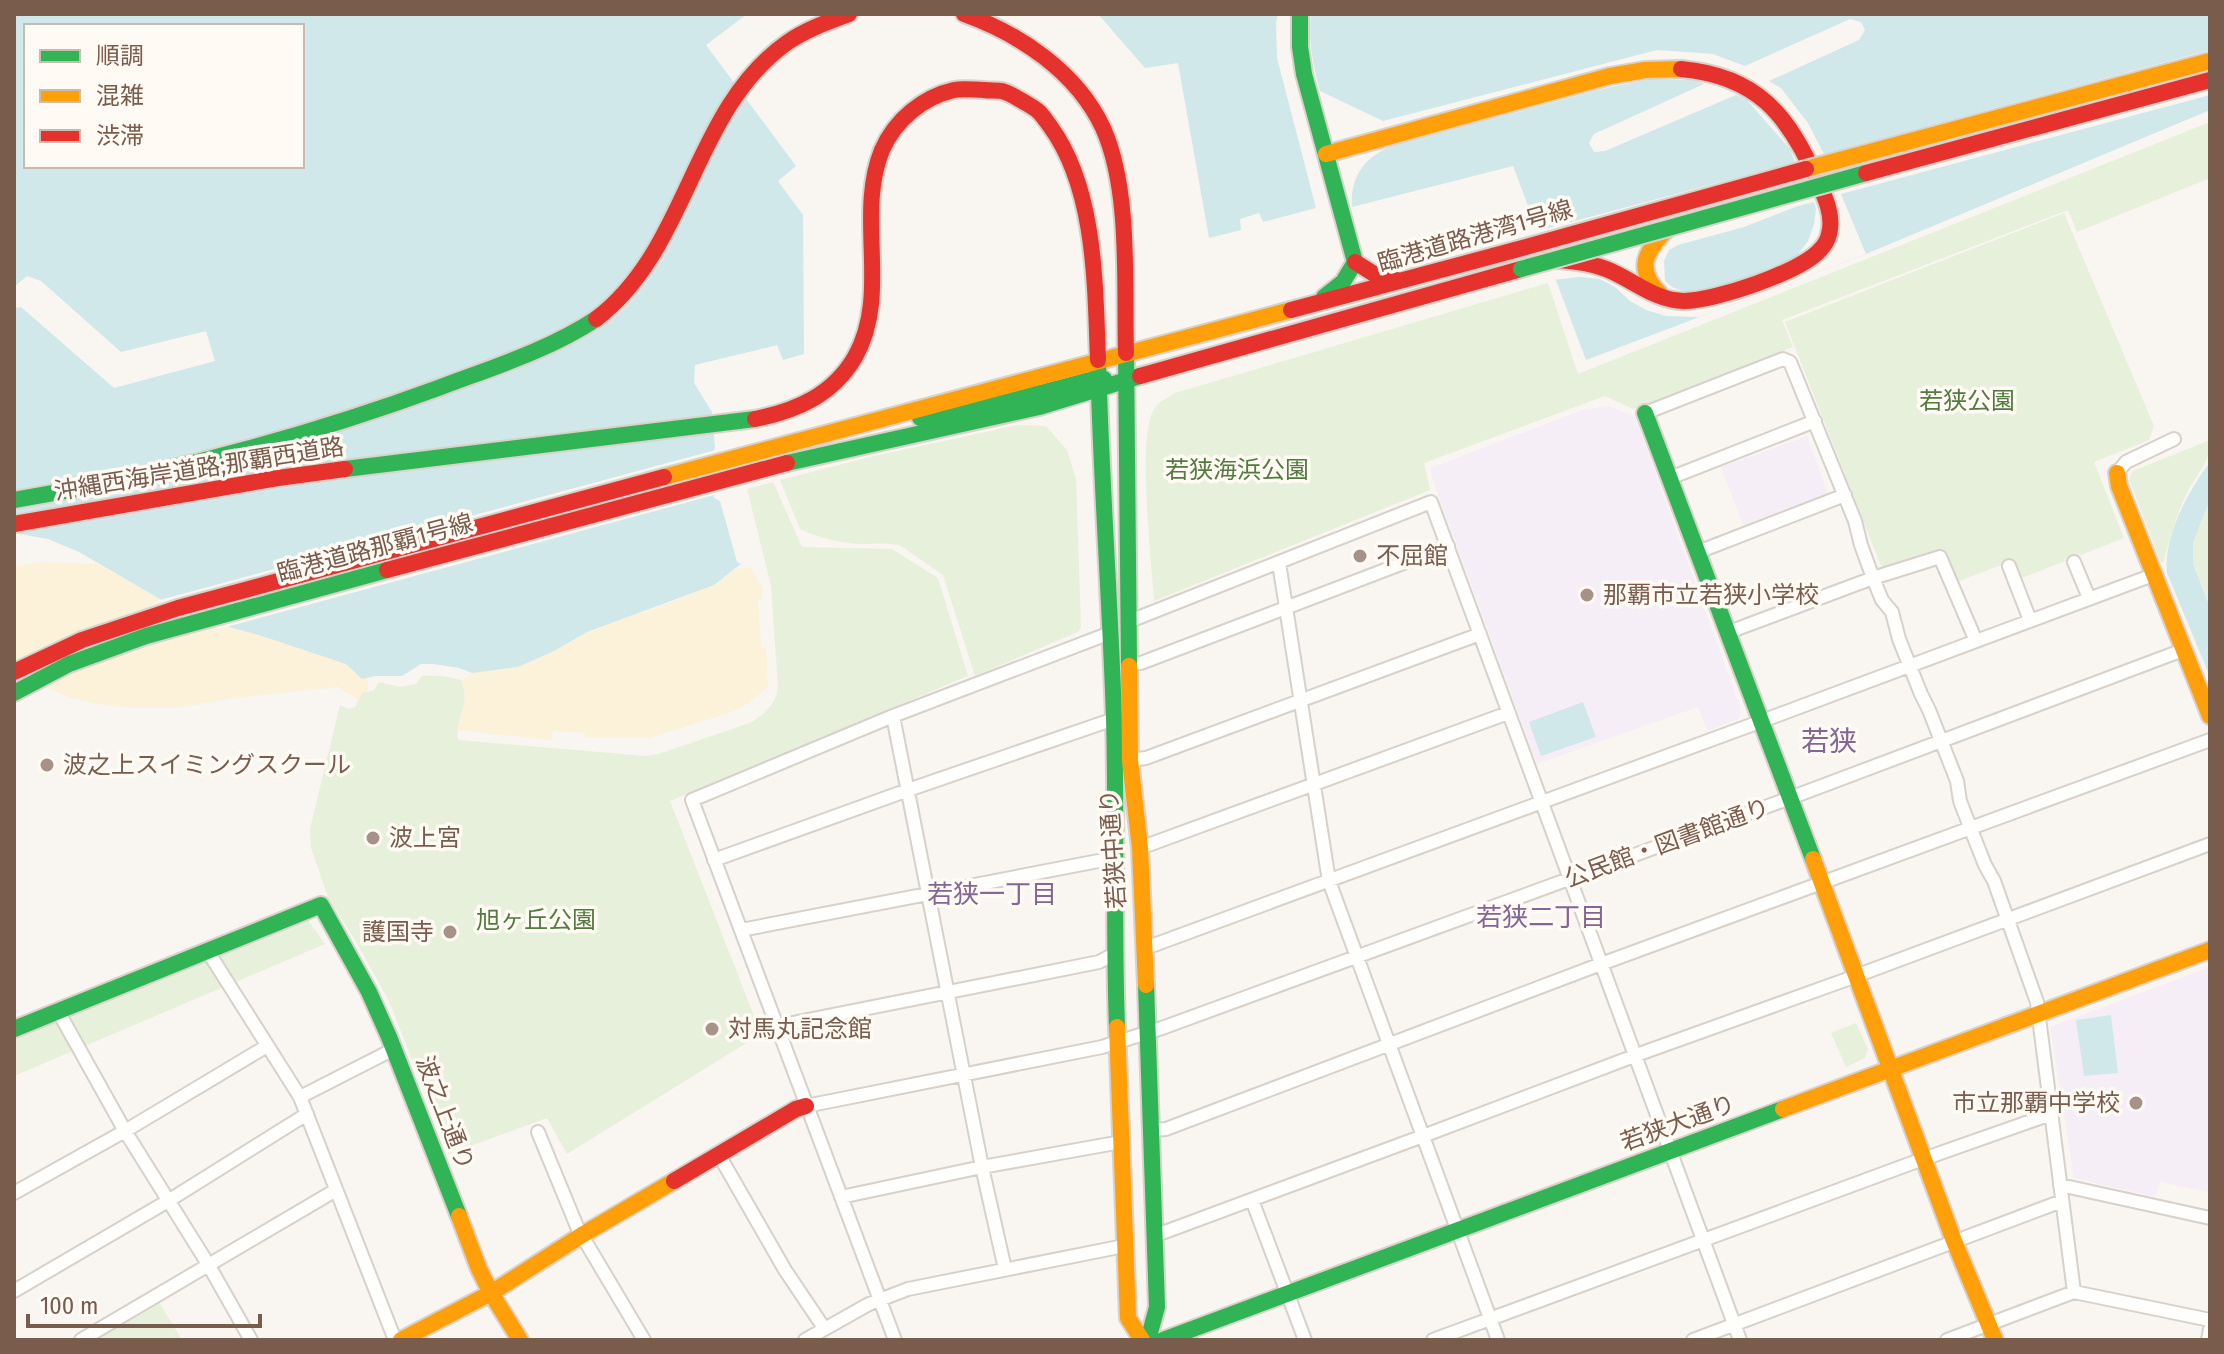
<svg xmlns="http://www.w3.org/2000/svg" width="2224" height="1354" viewBox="0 0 2224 1354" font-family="'Fira Sans Condensed','Noto Sans JP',sans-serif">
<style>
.education{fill:#f6eef6}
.green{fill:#e7f0db}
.sand{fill:#fbf2d9}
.water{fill:#d0e8ea;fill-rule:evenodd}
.pier{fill:#f9f5f0;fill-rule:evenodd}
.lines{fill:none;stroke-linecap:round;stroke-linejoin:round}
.street-casing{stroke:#d7d1cb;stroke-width:16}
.fast-casing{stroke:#d9d2cb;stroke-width:20}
.slow-casing{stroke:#d9d2cb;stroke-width:20}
.jam-casing{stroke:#d9d2cb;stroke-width:20}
.street{stroke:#fefefd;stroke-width:12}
.fast{stroke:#30b455;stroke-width:16}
.slow{stroke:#ff9f0a;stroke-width:16}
.jam{stroke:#e5322d;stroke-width:16}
.fast-bridge-casing{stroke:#d9d2cb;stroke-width:20;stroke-linecap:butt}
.slow-bridge-casing{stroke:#d9d2cb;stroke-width:20;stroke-linecap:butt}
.jam-bridge-casing{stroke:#d9d2cb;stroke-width:20;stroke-linecap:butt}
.fast-bridge{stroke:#30b455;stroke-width:16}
.slow-bridge{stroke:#ff9f0a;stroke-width:16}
.jam-bridge{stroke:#e5322d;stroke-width:16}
.poi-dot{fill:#a69286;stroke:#fffaf3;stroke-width:3}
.labels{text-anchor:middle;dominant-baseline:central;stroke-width:7;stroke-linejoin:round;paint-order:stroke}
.street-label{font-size:24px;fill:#7a5c4d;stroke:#fffaf3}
.park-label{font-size:24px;fill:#537a41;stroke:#fffaf3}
.poi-label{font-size:24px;fill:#7a5c4d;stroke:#fffaf3;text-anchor:start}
.neighbourhood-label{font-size:26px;fill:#846695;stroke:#fffaf3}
.quarter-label{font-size:28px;fill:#846695;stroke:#fffaf3}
</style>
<rect width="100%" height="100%" fill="#f9f5f0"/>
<!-- education -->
<path class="education" d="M1609,406L1635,417L1741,709L1738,719L1708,731L1698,707L1537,764L1434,484L1430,468L1583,410Z
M1807,436L1828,494L1743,525L1721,467Z
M2210,967V1192L2160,1182L2155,1197L2074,1178L2050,1027Z"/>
<!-- green -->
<path class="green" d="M2210,122V178L2077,232L2068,210L1782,320L1793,347L1633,409L1605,396L1424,463L1430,490L1154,601C1152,565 1136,432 1155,408C1159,401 1169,397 1175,393L1548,283L1578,374Z
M2064,213L2154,426L2149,440L2094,462L2124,538L2019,579L2012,561L1954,583L1940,551L1891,568L1881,566L1785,322Z
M1018,425L1046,426L1067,450L1076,479L1081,627L1078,632L975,676L943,575L901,546C887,542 876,544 862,544C841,543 819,538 800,529L780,480L874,456Z
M2210,440C2210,463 2198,472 2188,491C2176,514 2170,539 2163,563H2161L2129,479L2133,471Z
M773,482L802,547L892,549L938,578L968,676L670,801L761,1034L567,1154L547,1118L449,1154L389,1001L358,945L328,897L311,848L310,829L340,705L349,709L355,707L362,693L374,690L379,682L399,687L416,684L422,676C435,675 449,676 461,680C472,706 455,715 458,740L645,756L658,754L750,723C764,715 777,703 778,687L771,586L747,489Z
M2210,499V605L2192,560L2193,543Z
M307,919L325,944L14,1076V1033Z
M1856,1023L1868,1049L1865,1058L1846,1067L1831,1033Z
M159,1302L182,1340H99L98,1339Z"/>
<!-- sand -->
<path class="sand" d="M40,562L98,564L189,616L262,636L346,664L362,678L368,677V691L362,693L359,700L337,687L235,698L176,708H131L97,704L71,698L14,674V567Z
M750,567L762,587V599L758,600L761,648L766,649L768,687L749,703L732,712L649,738H585V733L553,731L551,740L457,730C463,711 468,702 462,681L472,673L518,667L554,651L587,632L674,601L714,585L737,569Z"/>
<!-- water -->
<path class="water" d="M14,14H747L706,45L796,166L778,181L803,215L804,354L783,360L777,345L695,365L694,383L712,412L715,447L711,464L714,498L720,501L737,562L741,564L714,585L587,632L554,651L518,667L472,673L459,668L433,664H421L402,676H375L362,679L346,664L262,636L189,616L79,552L48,539L14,533ZM26,26H302V166H26Z
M1098,14H1278L1276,23L1277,58L1316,208L1263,222L1259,213L1240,219L1241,230L1209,238L1178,63L1145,68Z
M1311,14H2210V110L1866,254L1586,360L1513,166L1352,207C1350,178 1363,159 1389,147L1383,121L1320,91C1313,65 1308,41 1311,14Z
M2210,462V499L2193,543V563L2210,607V677L2167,573C2163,536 2189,490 2210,462Z
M1583,702L1596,737L1541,756L1529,722Z
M2111,1015L2118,1073L2084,1076L2076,1020Z"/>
<!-- pier -->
<path class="pier" d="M1850,19L1861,22L1865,30L1859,40L1769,81L1781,88L1808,123L1824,154L2210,50V95L1841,194L1866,254L1699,317L1666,316L1646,310L1630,301L1615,287L1600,279L1580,277L1552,280L1534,232L1795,162L1790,149L1746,99L1736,95L1605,151L1594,152L1589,143L1594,134L1704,84L1695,80L1649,79L1606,88L1389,147L1383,121L1657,50L1713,54L1745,66ZM1814,202L1816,209L1814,224L1808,241L1797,256L1779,267L1731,284L1705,291H1683L1672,287L1665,281L1664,261L1669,250L1678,245L1744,227L1798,206Z
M27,276L41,281L121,352L206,331L215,361L114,388L21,307L14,308V287Z
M719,449L715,464L718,494L219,629L188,619L156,601Z"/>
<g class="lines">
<defs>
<path id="street" d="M1645,413L1783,359L1790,362L1855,521L1861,545L1873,578L1882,600L1892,612L1899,639L1921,694L1929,710L1957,781L1960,801L1970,827L1985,865L1994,881L2037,1002L2074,1292
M2117,473L2126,462L2174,439
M1670,478L1815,421
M1698,552L1845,495
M2074,562L2089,598
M1279,563L1329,881L1498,1340
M2009,566L2030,620
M1130,621L1431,502L1740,1340
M1729,632L1873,578L1940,557L1976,641
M1129,664L1141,663L1448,546
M893,716L982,1167L1005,1269
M1122,761L1146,758L1480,634
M1140,848L1508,713
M714,860L908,790L1114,719
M741,930L1114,858
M1143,949L1762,721L2153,575
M207,950L300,1097L395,1340
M58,1011L125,1131L208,1264L251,1340
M778,1026L1099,962L1114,954
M300,1097L394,1049
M806,1106L1102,1047L1162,1028L1790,798L2183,650
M1152,1130L1166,1129L1601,964L2210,740
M538,1132L578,1229L644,1340
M719,1155L785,1270L824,1328
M2060,1185L2210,1218
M14,1193L125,1131L267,1046
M841,1197L982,1167L1121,1142
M1252,1200L1305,1340
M1154,1236L1423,1136L1642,1053L1845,980L2210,844
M14,1291L168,1201L307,1114
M81,1340L336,1190
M805,1340L869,1304L908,1289L1124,1246
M895,1340L692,800L893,716L1110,633
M1433,1340L1912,1163L2051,1114
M1693,1340L2062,1201
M1947,1340L2074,1292L2210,1320
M2208,1340L2210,1329"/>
<path id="fast" d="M1300,14V47L1304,74L1355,262L1343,282L1324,297
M1126,353L1129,666
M1098,360C1101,479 1110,598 1114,718C1117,821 1113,924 1117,1027
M1645,413L1813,859
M920,418L1006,402L1098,378L1104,379
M787,463L1039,407L1140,376
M345,469L755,419
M14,500C160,476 302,438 441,387C494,367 549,350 596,319
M14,693L69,664L146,636L387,570
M1146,985L1157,1307L1148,1340
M14,1029L321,905L369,992L389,1037L459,1216
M1163,1340L1783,1109"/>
<path id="slow" d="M1326,154L1610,76L1645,70L1681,69
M1660,294C1635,269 1645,252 1667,229
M2117,473L2119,486L2210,716
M664,477L1291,310
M1129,666L1130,760L1140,848L1146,985
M1813,859L1954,1241L1995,1340
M1117,1027L1128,1318L1142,1340
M1783,1109L2210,950
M459,1216L479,1269L491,1293L520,1340
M401,1340L491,1293L582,1235L674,1181"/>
<path id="jam" d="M964,14C1020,34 1077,72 1103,128C1131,190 1124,286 1126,353
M1558,260C1574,261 1591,263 1606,269C1632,279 1655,301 1684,301C1714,301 1801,272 1820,250C1824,246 1828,239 1829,234C1834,216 1825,197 1818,182C1788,114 1757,76 1681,69
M1355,262L1382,279L1397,280
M1291,310L1515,250
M596,319C690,248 691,110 788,42C807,29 828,22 849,14
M1140,376L1521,269
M755,419C796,411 833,395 855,357C891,294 855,216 882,150C895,120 923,97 954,90C964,88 974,90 984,90C990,91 997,90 1002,91C1010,93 1017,98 1024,102C1029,105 1035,108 1039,112C1043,116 1047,122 1050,126C1096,189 1095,285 1098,360
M14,524L278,478L345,469
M387,570L787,463
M14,672L82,640L178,608L664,477
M674,1181L796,1109L806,1106"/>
</defs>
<!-- street casing -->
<use href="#street" class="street-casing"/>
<!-- fast casing -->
<use href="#fast" class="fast-casing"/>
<!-- slow casing -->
<use href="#slow" class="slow-casing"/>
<!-- jam casing -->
<use href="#jam" class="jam-casing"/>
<!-- street -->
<use href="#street" class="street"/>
<!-- fast -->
<use href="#fast" class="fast"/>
<!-- slow -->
<use href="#slow" class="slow"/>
<!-- jam -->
<use href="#jam" class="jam"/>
<defs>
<path id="fast-bridge" d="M1521,269L1866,173"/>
<path id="slow-bridge" d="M1806,169L2210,61"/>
<path id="jam-bridge" d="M1866,173L2210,80
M1515,250L1806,169"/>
</defs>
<!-- fast-bridge casing -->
<use href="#fast-bridge" class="fast-bridge-casing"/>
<!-- slow-bridge casing -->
<use href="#slow-bridge" class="slow-bridge-casing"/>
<!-- jam-bridge casing -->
<use href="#jam-bridge" class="jam-bridge-casing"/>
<!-- fast-bridge -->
<use href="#fast-bridge" class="fast-bridge"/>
<!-- slow-bridge -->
<use href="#slow-bridge" class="slow-bridge"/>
<!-- jam-bridge -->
<use href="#jam-bridge" class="jam-bridge"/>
</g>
<!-- markers -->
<g class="poi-dot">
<circle cx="1360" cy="556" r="8"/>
<circle cx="1587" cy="595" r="8"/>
<circle cx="47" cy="765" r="8"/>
<circle cx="373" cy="838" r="8"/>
<circle cx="450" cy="932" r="8"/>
<circle cx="712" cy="1029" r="8"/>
<circle cx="2136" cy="1103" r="8"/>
</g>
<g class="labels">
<!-- street labels -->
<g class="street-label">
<text transform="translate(1475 236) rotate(-16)">臨港道路港湾1号線</text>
<text transform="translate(199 469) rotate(-9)">沖縄西海岸道路;那覇西道路</text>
<text transform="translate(375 548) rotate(-15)">臨港道路那覇1号線</text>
<text transform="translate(1667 843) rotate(-20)">公民館・図書館通り</text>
<text transform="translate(1113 849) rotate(-94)">若狭中通り</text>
<text transform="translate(445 1113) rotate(69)">波之上通り</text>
<text transform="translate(1678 1123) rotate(-20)">若狭大通り</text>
</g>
<!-- park labels -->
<g class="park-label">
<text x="1967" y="401">若狭公園</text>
<text x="1237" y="470">若狭海浜公園</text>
<text x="536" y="920">旭ヶ丘公園</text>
</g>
<!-- poi labels -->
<g class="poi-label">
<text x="1376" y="556">不屈館</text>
<text x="1603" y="595">那覇市立若狭小学校</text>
<text x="63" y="765">波之上スイミングスクール</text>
<text x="389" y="838">波上宮</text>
<text x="434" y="932" text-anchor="end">護国寺</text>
<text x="728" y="1029">対馬丸記念館</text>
<text x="2120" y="1103" text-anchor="end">市立那覇中学校</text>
</g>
<!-- neighbourhood labels -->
<g class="neighbourhood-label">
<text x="992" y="894">若狭一丁目</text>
<text x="1541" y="917">若狭二丁目</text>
</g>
<!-- quarter labels -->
<g class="quarter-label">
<text x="1829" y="741">若狭</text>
</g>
</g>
<!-- border -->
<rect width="2224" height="1354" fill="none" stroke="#7a5c4d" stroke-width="32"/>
<!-- legend -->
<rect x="24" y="24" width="280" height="144" fill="#fffaf3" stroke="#cabbb1" stroke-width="2"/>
<rect x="40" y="50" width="40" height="12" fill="#30b455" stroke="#cabbb1" stroke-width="2"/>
<text x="96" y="64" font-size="24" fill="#7a5c4d">順調</text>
<rect x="40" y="90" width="40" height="12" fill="#ff9f0a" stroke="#cabbb1" stroke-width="2"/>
<text x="96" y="104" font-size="24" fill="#7a5c4d">混雑</text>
<rect x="40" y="130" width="40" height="12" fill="#e5322d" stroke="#cabbb1" stroke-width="2"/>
<text x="96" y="144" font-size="24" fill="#7a5c4d">渋滞</text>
<!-- scale -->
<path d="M28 1314v12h232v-12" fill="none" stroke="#7a5c4d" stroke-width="4"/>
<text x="40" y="1314" font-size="24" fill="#7a5c4d" stroke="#fffaf3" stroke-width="6" paint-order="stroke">100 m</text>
</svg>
